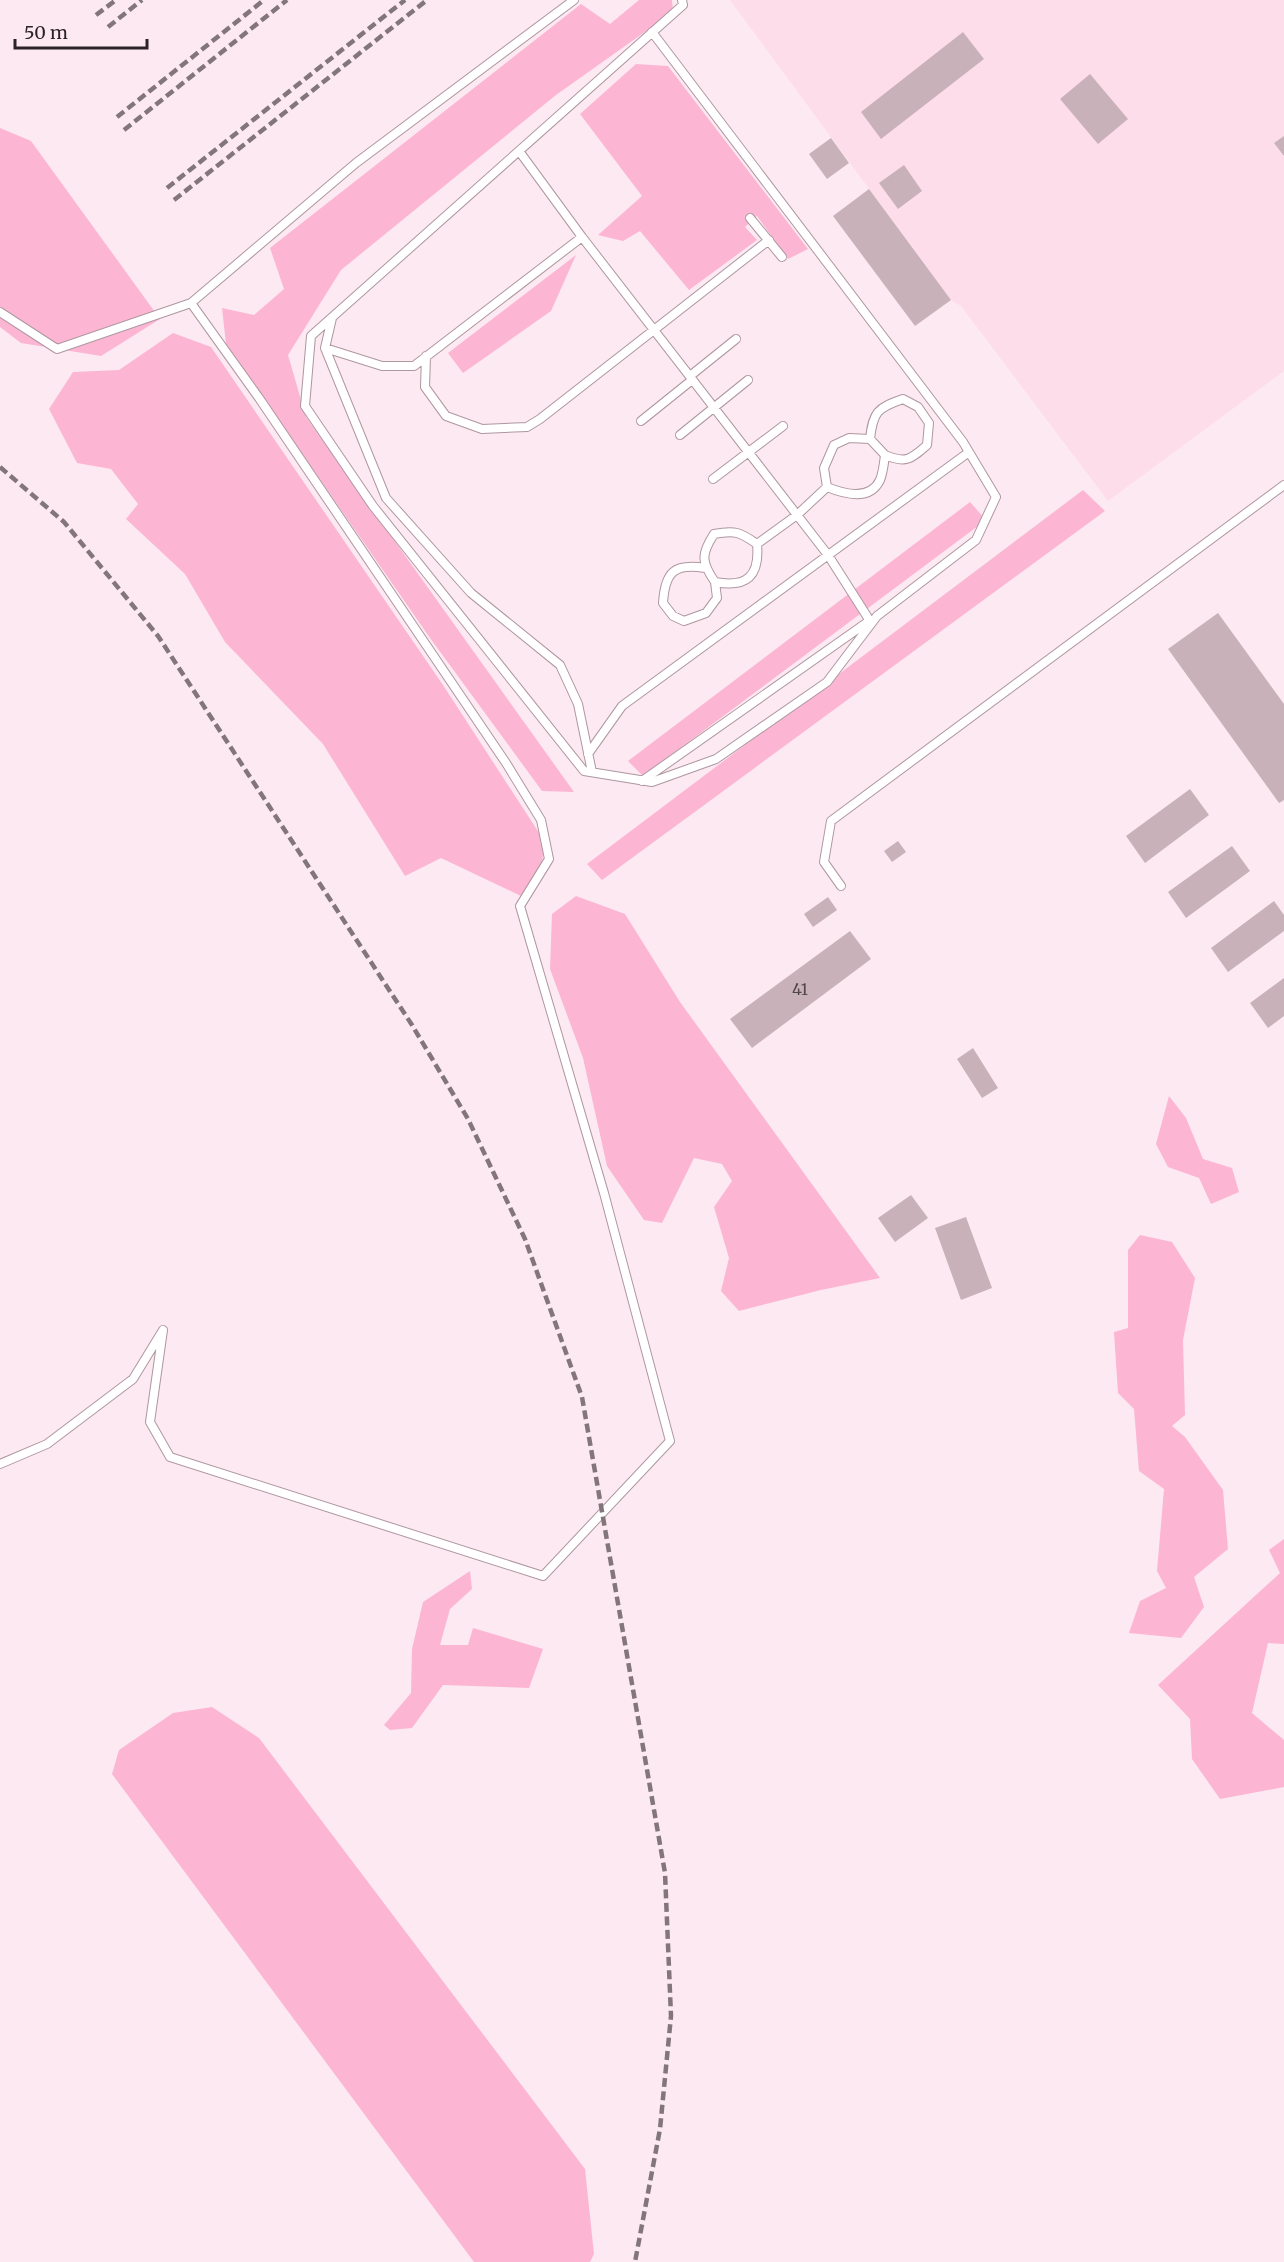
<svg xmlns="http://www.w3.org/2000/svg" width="1284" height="2262" viewBox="0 0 1284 2262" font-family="Merriweather,serif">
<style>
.built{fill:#feddea}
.green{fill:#fcb6d3}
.building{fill:#c9b1ba}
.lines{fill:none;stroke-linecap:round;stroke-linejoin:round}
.service-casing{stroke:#ae97a0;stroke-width:10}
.service{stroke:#fff;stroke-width:8}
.rail{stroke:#83767b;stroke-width:4.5;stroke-dasharray:9 4.5;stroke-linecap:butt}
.labels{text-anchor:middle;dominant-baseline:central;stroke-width:5;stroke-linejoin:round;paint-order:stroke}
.number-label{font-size:16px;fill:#53464b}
</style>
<rect width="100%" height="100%" fill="#fde9f1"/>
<!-- built -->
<path class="built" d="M730,0H1284V371L1108,501L961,306L951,300Z"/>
<!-- green -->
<path class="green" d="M639,0H672L673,12L556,95L341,270L288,355L306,417L574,792L542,791L430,638L226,344L222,308L254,315L284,289L270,248L581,4L610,24Z
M636,64L668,66L808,249L788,259L757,216L745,227L757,240L689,290L640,231L623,241L598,235L642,196L580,114Z
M0,128L31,141L160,319L101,356L21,343L0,327Z
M576,255L551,311L463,373L448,353Z
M173,333L211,347L443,685L545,842L539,881L521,896L441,858L405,876L323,744L225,642L185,574L126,519L138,504L111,469L77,463L49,409L73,372L119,370Z
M1083,490L1105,511L602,880L587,864Z
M970,502L986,520L643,776L628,761Z
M576,896L625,914L680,1002L880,1278L821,1290L739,1311L721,1291L729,1258L714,1207L732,1181L722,1164L694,1158L662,1223L644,1220L607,1166L583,1058L550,969L552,914Z
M1169,1096L1186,1118L1203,1159L1232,1168L1239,1192L1211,1204L1199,1178L1168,1167L1156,1144Z
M1140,1235L1172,1242L1195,1278L1183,1340L1185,1415L1172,1426L1185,1437L1223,1490L1228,1549L1194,1577L1204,1607L1181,1638L1129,1633L1140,1601L1166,1588L1157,1571L1164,1489L1139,1471L1134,1409L1118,1393L1114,1332L1128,1328V1250Z
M1284,1539V1644L1268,1643L1252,1713L1284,1740V1787L1220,1799L1192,1759L1190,1719L1158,1685L1280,1573L1269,1550Z
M470,1571L472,1589L450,1609L440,1645H468L473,1628L543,1649L529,1688L443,1685L412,1728L390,1730L384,1725L411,1693L412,1649L423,1602Z
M212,1707L259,1738L585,2169L594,2254L590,2262H474L112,1774L119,1750L173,1713Z"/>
<!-- building -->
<path class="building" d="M963,32L984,59L881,139L861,112Z
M1090,74L1128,119L1098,144L1060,99Z
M1284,136V156L1274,143Z
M831,138L849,163L827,179L809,154Z
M904,165L922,191L898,209L879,183Z
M869,189L951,300L915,326L833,216Z
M1218,613L1284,704V800L1279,803L1168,649Z
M1190,789L1209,815L1145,863L1126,836Z
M898,841L906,852L892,862L884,851Z
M1232,846L1250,871L1186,918L1168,892Z
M828,897L837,910L813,927L804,914Z
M1274,901L1284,915V931L1228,972L1211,948Z
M850,931L871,959L752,1048L730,1019Z
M1284,978V1016L1268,1028L1250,1003Z
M973,1048L998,1088L982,1098L957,1059Z
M911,1195L928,1218L895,1242L878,1218Z
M966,1217L992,1288L961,1300L935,1228Z"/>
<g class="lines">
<defs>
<path id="service" d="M652,32L963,442L996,497L976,540L877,616L827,682L716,759L652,782L584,771L373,506L305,406L311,336L683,5L682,0
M519,151L582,237L828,555L870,621
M750,218L782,257
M0,312L57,349L191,303L356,163L574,0
M332,318L325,348L386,498L471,593L560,665L578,704L592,772
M325,348L382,366H414L582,237
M426,356L425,387L446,416L482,429L527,427L540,419L769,240
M690,376L736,339
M641,421L692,380
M680,435L748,380
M870,439C873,412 877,408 903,399L918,407L929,423L927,445C911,459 906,464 885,455
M713,479L783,426
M757,544C740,532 735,530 714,534C701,554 701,562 715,582C747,588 760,576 757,544L797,515L827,487L824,468L834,445L849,438L870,439L885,455C884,463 883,473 880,480C870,501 844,494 827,487
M705,568C674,563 665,572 663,603L673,616L684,621L706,613L717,598L715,582
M588,754L622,706L969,452
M642,781L869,621
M841,886L824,862L831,821L1284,485
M0,1464L47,1444L133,1379L163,1330L150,1422L170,1457L543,1576L670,1441L604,1193L520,906L549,859L541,820L506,763L259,398L191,303"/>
</defs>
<!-- service casing -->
<use href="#service" class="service-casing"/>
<!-- service -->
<use href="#service" class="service"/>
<!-- rail -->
<path class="rail" d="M96,15L116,0
M108,27L142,0
M117,117L264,0
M124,130L287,0
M167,188L405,0
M174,200L427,0
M0,467L64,522L158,636L412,1025L468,1119L525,1239L582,1397L665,1873L671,2016L660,2129L635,2262"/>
</g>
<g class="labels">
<!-- number labels -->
<g class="number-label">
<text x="800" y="989">41</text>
</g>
</g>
<!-- scale -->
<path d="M15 39v9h132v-9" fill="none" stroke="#2c2326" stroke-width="3"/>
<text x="24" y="39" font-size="18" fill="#2c2326" stroke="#fde9f1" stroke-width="4.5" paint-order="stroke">50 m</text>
</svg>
